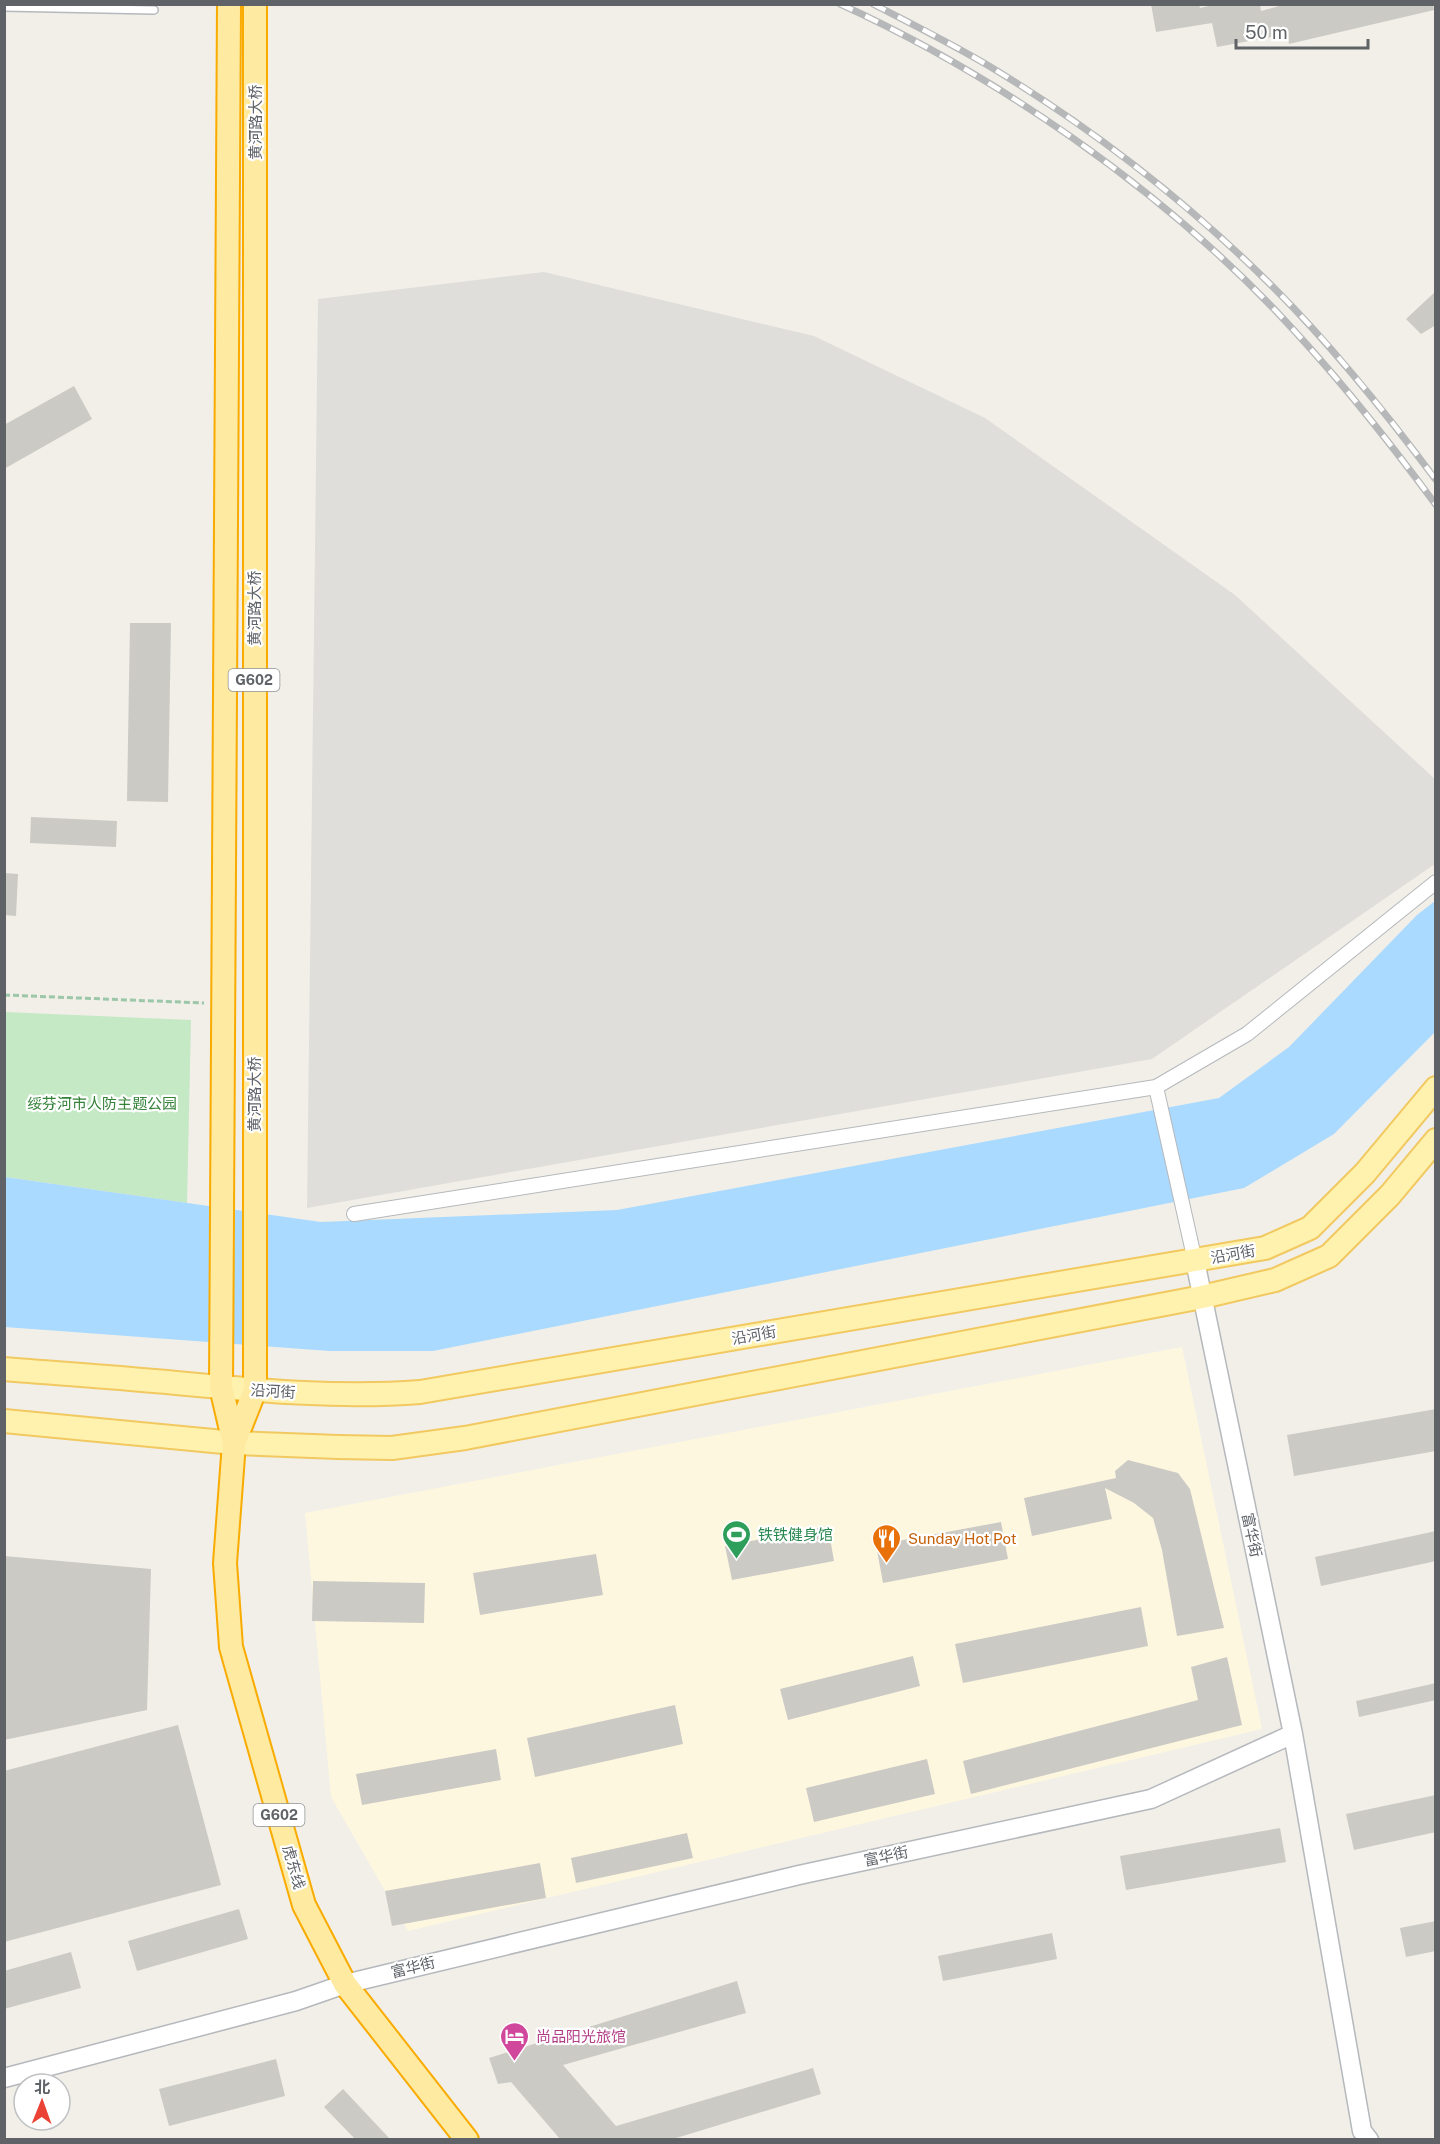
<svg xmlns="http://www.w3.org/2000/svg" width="1440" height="2144" viewBox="0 0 1440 2144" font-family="'Public Sans','Noto Sans SC',sans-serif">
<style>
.commercial{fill:#fef7e0}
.industrial{fill:#e0deda}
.green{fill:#c5e8c5}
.water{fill:#aadaff}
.building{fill:#cccac5}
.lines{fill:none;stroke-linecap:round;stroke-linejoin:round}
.service-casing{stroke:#b5b8bc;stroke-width:10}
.minor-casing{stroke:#b5b8bc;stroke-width:16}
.tertiary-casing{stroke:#b5b8bc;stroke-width:21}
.primary-casing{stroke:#f2c960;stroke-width:26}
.trunk-casing{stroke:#f9ab00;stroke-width:26}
.path{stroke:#9cc7a9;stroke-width:3;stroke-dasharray:6 3;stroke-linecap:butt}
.service{stroke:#fff;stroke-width:7}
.minor{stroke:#fff;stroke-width:14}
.tertiary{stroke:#fff;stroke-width:18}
.primary{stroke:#fff2af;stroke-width:22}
.trunk{stroke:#feeaa1;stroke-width:22}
.rail-casing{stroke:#b6b7b8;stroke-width:7}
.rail{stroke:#fff;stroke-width:4.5;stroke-dasharray:14;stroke-linecap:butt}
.labels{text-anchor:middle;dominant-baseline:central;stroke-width:4.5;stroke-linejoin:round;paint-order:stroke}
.shield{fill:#fff;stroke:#8f9295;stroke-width:1.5}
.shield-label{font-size:14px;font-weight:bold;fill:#5f6368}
.street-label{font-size:15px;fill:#5f6368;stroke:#fff}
.park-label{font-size:15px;fill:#348238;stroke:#fff}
.leisure-label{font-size:15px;fill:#27864d;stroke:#fff;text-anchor:start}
.food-label{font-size:15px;fill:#c56008;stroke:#fff;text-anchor:start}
.hotel-label{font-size:15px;fill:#b23c85;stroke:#fff;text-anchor:start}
</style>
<rect width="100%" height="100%" fill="#f1efe8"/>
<!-- commercial -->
<path class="commercial" d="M1182,1347L1262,1729L408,1931L331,1797L305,1513Z"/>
<!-- industrial -->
<path class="industrial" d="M544,272L814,336L985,418L1235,595L1435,779V864L1152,1059L307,1208L318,299Z"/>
<!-- green -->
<path class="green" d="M5,1012L191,1020L187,1203L5,1177Z"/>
<!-- water -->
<path class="water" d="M1435,901V1032L1334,1134L1244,1188L433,1351H330L5,1327V1177L321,1222L617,1210L1219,1098L1289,1047L1417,915Z"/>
<!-- building -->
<path class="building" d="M1151,4H1199L1200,8L1218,4H1260L1261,11L1287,4H1433L1434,10L1289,44L1287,34L1217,47L1212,23L1156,32Z
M1436,291V325L1421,334L1406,319Z
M74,386L92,419L4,469V425Z
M130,623H171L168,802L127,801Z
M31,817L117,821L116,847L30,843Z
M4,873L18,874L16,916L4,915Z
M1436,1409V1451L1294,1476L1287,1435Z
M1128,1460L1178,1473L1190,1489L1224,1628L1177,1636L1162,1550L1153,1518L1134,1503L1105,1488L1112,1519L1032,1536L1024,1498L1116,1478L1115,1471Z
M1001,1522L1008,1559L883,1583L876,1545Z
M828,1526L834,1561L732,1580L725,1546Z
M1436,1531V1561L1321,1586L1315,1557Z
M596,1554L603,1595L480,1615L473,1573Z
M4,1556L151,1569L147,1710L4,1740Z
M313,1581L425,1583L424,1623L312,1621Z
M1141,1607L1148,1646L963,1683L955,1644Z
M913,1656L920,1686L788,1720L780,1689Z
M1227,1657L1242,1725L971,1794L963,1761L1198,1700L1191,1667Z
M1436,1683V1700L1359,1717L1356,1701Z
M675,1705L683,1744L535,1777L527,1738Z
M178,1725L221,1885L4,1942V1771Z
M496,1749L501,1780L362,1805L356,1774Z
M927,1759L935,1794L814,1822L806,1788Z
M1436,1795V1832L1354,1850L1346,1814Z
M1280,1828L1286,1862L1126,1890L1120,1856Z
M687,1833L693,1858L576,1883L571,1858Z
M540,1863L546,1898L392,1926L385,1891Z
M239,1909L248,1939L137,1971L128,1941Z
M1436,1921V1951L1406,1957L1400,1928Z
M1052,1933L1057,1959L943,1981L938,1956Z
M71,1952L81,1988L4,2009V1971Z
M737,1981L746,2013L563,2065L616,2126L813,2068L821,2094L673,2139H560L511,2082L498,2084L489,2058Z
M276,2059L285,2096L169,2126L159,2089Z
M343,2089L390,2139H355L324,2107Z"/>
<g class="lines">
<defs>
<path id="service" d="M4,7L154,10"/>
<path id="minor" d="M1156,1087L1195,1261
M354,1214L1156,1087L1247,1034L1436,882"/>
<path id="tertiary" d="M1293,1734L1362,2131L1369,2140
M4,2078L296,2001L345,1984L799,1875L1151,1799L1293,1734L1195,1261"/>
<path id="primary" d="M4,1369C65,1374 126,1378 187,1384C264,1391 342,1398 420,1392L1265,1248L1310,1228L1365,1173L1436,1088
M4,1421L234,1443L338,1447L392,1448L465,1438L1202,1297L1275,1280L1329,1256L1390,1195L1436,1140"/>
<path id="trunk" d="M229,4L221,1387L234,1443L255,1390V4
M234,1443L225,1563L231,1647L304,1905L345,1984L467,2140"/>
</defs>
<!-- service casing -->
<use href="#service" class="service-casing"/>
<!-- minor casing -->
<use href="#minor" class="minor-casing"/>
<!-- tertiary casing -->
<use href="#tertiary" class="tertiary-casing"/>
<!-- primary casing -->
<use href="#primary" class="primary-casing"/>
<!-- trunk casing -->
<use href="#trunk" class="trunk-casing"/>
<!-- path -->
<path class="path" d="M4,995L204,1003"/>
<!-- service -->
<use href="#service" class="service"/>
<!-- minor -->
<use href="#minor" class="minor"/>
<!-- tertiary -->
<use href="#tertiary" class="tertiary"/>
<!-- primary -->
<use href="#primary" class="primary"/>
<!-- trunk -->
<use href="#trunk" class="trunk"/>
<defs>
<path id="rail" d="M840,4C996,75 1156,186 1275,310C1333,371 1386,437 1436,505
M873,4C912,24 952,44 989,66C1092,128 1190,204 1275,289C1334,348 1386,413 1436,480"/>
</defs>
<!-- rail casing -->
<use href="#rail" class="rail-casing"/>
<!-- rail -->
<use href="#rail" class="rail"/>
</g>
<!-- icons -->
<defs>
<symbol id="stadium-pin" viewBox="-11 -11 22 30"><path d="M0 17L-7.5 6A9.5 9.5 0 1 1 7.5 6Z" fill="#2e9e5b" stroke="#fff"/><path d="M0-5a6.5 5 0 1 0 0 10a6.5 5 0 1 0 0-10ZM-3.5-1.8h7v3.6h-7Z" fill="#fff"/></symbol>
<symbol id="restaurant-pin" viewBox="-11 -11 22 30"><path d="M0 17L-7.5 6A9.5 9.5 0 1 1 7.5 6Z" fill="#e8710a" stroke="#fff"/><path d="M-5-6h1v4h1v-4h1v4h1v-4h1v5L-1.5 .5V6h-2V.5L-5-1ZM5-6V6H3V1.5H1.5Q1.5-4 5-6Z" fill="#fff"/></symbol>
<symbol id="hotel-pin" viewBox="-11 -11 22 30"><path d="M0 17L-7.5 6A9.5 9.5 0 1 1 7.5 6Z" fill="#d1479c" stroke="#fff"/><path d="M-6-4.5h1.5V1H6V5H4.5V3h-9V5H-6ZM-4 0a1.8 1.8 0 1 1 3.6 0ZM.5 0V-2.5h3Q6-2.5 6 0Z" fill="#fff"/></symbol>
</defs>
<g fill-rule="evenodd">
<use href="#stadium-pin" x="720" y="1518" width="33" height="45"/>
<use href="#restaurant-pin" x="870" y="1522" width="33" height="45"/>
<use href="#hotel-pin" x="498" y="2020" width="33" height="45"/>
</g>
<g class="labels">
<!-- shield labels -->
<g class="shield">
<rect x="228.5" y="669" width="51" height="22" rx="4.5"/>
<rect x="253.5" y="1804" width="51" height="22" rx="4.5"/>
</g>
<g class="shield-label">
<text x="254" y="680">G602</text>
<text x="279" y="1815">G602</text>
</g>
<!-- street labels -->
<g class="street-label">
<text transform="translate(255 122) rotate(-90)">黄河路大桥</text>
<text transform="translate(254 608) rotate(-90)">黄河路大桥</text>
<text transform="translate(254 1094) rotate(-90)">黄河路大桥</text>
<text transform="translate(1233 1254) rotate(-10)">沿河街</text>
<text transform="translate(754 1335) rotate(-10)">沿河街</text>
<text transform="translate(273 1391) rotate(3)">沿河街</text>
<text transform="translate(1252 1535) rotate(78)">富华街</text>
<text transform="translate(886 1856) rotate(-12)">富华街</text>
<text transform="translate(294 1867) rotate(74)">虎东线</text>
<text transform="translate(413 1967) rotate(-14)">富华街</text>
</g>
<!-- park labels -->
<g class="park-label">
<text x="102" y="1103">绥芬河市人防主题公园</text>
</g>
<!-- leisure labels -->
<g class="leisure-label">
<text x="758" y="1534">铁铁健身馆</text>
</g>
<!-- food labels -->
<g class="food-label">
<text x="908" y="1538">Sunday Hot Pot</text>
</g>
<!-- hotel labels -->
<g class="hotel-label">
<text x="536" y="2036">尚品阳光旅馆</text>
</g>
</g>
<!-- border -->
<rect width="1440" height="2144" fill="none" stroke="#5f6368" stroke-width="12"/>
<!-- north arrow -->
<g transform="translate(42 2102) rotate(1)"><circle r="28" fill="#ffffff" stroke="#bfc1c3" stroke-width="1.5"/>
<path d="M0-4.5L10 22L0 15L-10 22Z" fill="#ea4335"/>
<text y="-9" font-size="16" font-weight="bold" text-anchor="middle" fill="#5f6368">北</text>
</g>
<!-- scale -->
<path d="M1236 39v9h132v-9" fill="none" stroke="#5f6368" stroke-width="3"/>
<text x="1245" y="39" font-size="18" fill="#5f6368" stroke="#ffffff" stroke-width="4.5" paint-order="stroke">50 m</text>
</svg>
